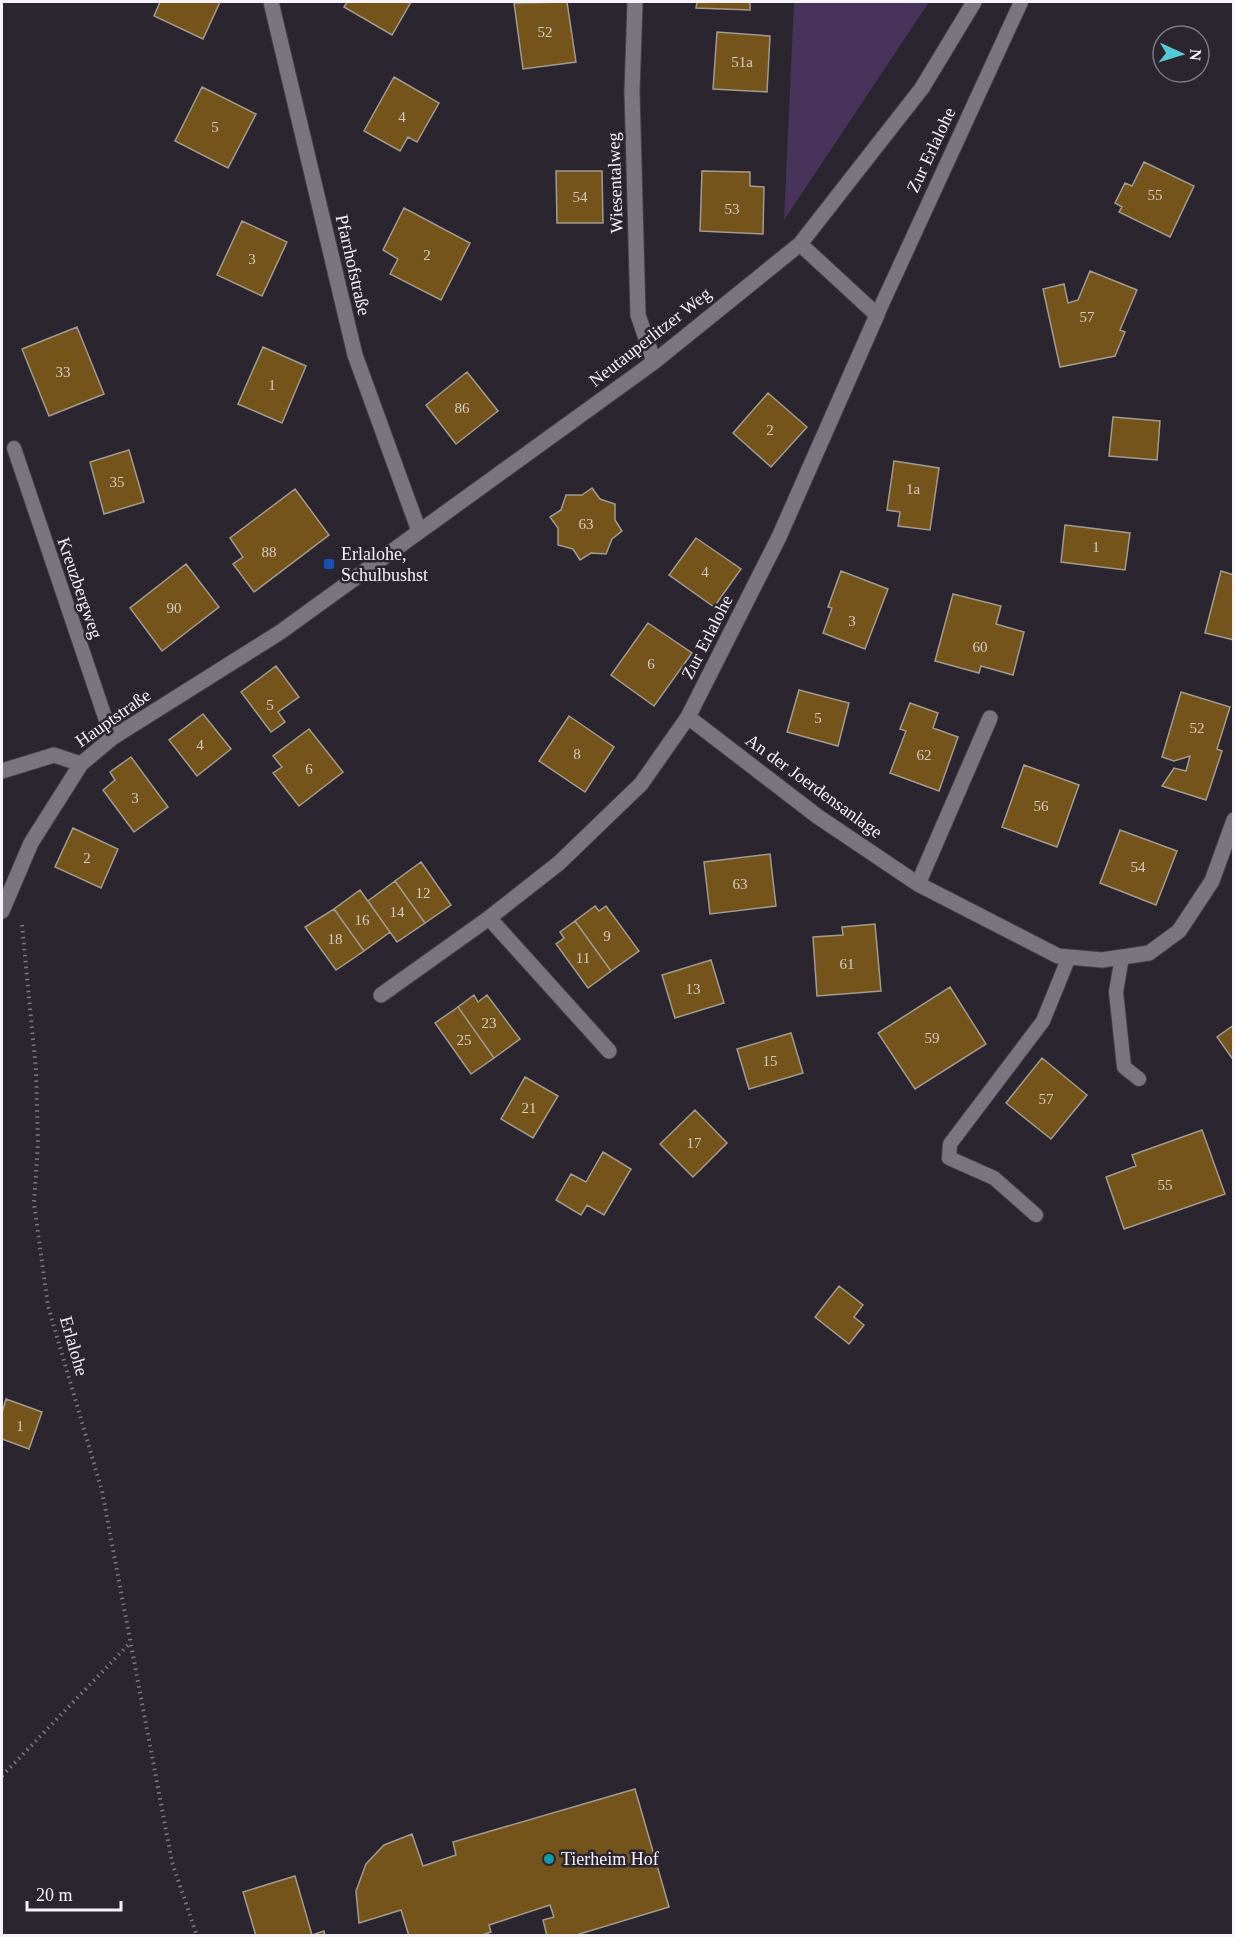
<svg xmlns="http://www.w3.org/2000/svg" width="1235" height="1937" viewBox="0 0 1235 1937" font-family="'Times New Roman',serif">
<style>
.green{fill:#48335a}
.building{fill:#74541b;stroke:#a39b90;stroke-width:1.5}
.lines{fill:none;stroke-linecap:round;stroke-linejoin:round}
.service-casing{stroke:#444048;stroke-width:16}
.minor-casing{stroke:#444048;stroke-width:17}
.path{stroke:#7d7880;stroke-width:4;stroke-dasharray:1.5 4.5;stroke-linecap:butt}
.service{stroke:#7b7580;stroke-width:14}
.minor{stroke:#7b7580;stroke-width:15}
.transit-dot{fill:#1a4fb4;stroke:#2a252e;stroke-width:2}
.culture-dot{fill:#0f9aa8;stroke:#2a252e;stroke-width:2}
.labels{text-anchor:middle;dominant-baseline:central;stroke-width:5;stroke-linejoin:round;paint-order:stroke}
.number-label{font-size:15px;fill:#d6cbc2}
.street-label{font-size:18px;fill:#f7f3fa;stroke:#2a252e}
.poi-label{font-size:18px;fill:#f7f3fa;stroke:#2a252e;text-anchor:start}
</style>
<rect width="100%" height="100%" fill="#2a252e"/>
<!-- green -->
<path class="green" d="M794,2H929L784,220Z"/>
<!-- building -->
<path class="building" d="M160,2H220L203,39L154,16Z
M347,2H411L392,35L344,7Z
M567,2L576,62L523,69L514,3Z
M697,2H750V10L696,8Z
M717,32L770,36L767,92L713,89Z
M394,77L439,103L417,142L408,137L400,151L364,131Z
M202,87L256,114L228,168L175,141Z
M1144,162L1194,186L1170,237L1119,212L1122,207L1115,203L1125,183L1132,186Z
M556,171H602L603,223H557Z
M702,171L750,172V186L764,187L763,234L700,231Z
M404,208L470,243L441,300L390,274L398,259L383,250Z
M242,221L287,242L262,296L217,275Z
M1090,271L1137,290L1120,330L1125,332L1115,356L1060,367L1043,289L1064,284L1068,303L1078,300Z
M77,327L104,394L49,416L22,349Z
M263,347L306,366L282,423L238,404Z
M467,372L498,411L456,444L426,405Z
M768,393L807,427L771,467L733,433Z
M1113,417L1160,421L1157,460L1109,456Z
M129,450L144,502L104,514L90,462Z
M894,461L939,468L930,530L898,526L900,512L887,510Z
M592,488L600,499L615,504V520L622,531L612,539L606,554L591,553L580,560L573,549L558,545V528L550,517L561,510L566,495H582Z
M295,489L329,535L254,592L233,564L243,557L230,538Z
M1065,525L1130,533L1125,570L1061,562Z
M696,538L741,569L714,607L669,575Z
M186,564L219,607L162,651L130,608Z
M841,571L888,589L865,649L823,633L832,608L828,607Z
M1221,571L1234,575V640L1205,633Z
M953,594L1001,606L996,624L1024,632L1013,675L981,666L979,673L935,661Z
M648,623L692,653L654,706L611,675Z
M276,666L299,697L278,712L285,722L271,732L241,692Z
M799,690L849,703L838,746L787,732Z
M1181,692L1230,707L1217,749L1222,751L1206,800L1162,786L1174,768L1186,771L1190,756L1174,761L1162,757Z
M910,703L938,713L933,728L958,737L939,791L890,773L906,731L900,729Z
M203,714L231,749L197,776L169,740Z
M569,716L614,747L585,792L539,761Z
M309,729L343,772L299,806L273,773L282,767L273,756Z
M131,757L168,807L134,832L103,790L115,780L110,772Z
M1024,765L1079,785L1057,847L1002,827Z
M73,828L118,849L101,888L55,867Z
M1120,830L1177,851L1156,905L1100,883Z
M770,854L776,906L710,914L704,862Z
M421,862L451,905L425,923L395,881Z
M395,881L425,923L397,942L368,901Z
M360,890L390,932L364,951L334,909Z
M595,906L599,911L606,906L639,951L611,971L575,921Z
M334,909L364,951L336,970L305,927Z
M575,921L611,971L588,988L556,944L564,938L560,932Z
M875,924L881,991L817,996L813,937L843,935L842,927Z
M711,960L724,1003L675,1018L662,975Z
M950,987L986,1044L915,1089L878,1033Z
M474,995L478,1002L487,995L520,1039L494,1058L458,1007Z
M458,1007L494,1058L471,1074L435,1023Z
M1234,1025V1061L1217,1037Z
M791,1033L803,1073L749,1089L737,1049Z
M1042,1058L1087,1095L1051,1139L1006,1103Z
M525,1077L558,1096L533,1138L501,1119Z
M695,1110L727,1143L693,1177L660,1144Z
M1202,1130L1225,1194L1124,1229L1106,1177L1136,1166L1132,1155Z
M603,1152L631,1169L604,1215L587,1205L581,1215L556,1200L571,1174L586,1182Z
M839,1286L863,1305L854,1317L864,1325L849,1344L815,1317Z
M6,1399L42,1412L29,1449L2,1439V1413Z
M635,1789L669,1907L573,1936H547L543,1920L554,1917L550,1905L489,1925L491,1932L479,1936H409L401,1910L359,1923L356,1891L366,1864L384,1845L412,1834L423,1866L456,1855L453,1842Z
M295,1876L312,1935L324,1931L325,1936H256L243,1892Z"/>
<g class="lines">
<defs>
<path id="service" d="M877,315L1021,2
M14,448L112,738
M1122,957L1116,992L1124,1067L1139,1079
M1036,1215L994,1178L949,1158L950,1144L1043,1021L1069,957"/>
<path id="minor" d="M271,2L355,355L419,531
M635,2L632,92L638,315L654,362
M688,717L817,816L918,884L1058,956L1102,960L1149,953L1179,931L1212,881L1234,820
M2,771L54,755L81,764
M918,884L990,718
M2,911L31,843L81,764L112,738L279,633L654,362L800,244L922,88L974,2
M489,918L609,1051
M381,995L489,918L559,863L641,784L688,717L779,537L877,315L800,244"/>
</defs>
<!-- service casing -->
<use href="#service" class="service-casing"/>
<!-- minor casing -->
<use href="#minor" class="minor-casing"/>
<!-- path -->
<path class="path" d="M22,925L36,1070L38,1144L34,1203L48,1306L102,1491L172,1862L197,1936
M2,1776L131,1642"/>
<!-- service -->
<use href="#service" class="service"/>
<!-- minor -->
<use href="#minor" class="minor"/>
</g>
<!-- markers -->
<rect class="transit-dot" x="323" y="558" width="12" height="12" rx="3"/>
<circle class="culture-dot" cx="549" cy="1859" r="6"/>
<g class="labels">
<!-- number labels -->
<g class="number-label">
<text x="545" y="32">52</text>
<text x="742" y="62">51a</text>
<text x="402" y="117">4</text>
<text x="215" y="127">5</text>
<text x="1155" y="195">55</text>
<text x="580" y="197">54</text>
<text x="732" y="209">53</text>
<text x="427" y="255">2</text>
<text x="252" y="259">3</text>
<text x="1087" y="317">57</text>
<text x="63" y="372">33</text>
<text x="272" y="385">1</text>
<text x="462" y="408">86</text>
<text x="770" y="430">2</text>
<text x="117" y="482">35</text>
<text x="913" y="489">1a</text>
<text x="586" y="524">63</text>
<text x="1096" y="547">1</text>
<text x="269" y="552">88</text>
<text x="705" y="572">4</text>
<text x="174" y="608">90</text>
<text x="852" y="621">3</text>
<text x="980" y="647">60</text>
<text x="651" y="664">6</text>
<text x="270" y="705">5</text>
<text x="818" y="718">5</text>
<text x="1197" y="728">52</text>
<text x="200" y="745">4</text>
<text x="577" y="754">8</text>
<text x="924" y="755">62</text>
<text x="309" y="769">6</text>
<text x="135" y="798">3</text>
<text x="1041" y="806">56</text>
<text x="87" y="858">2</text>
<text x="1138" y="867">54</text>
<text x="740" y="884">63</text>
<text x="423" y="893">12</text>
<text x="397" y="912">14</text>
<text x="362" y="920">16</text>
<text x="607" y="936">9</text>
<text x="335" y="939">18</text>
<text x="583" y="958">11</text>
<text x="847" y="964">61</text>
<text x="693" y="989">13</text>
<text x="489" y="1023">23</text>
<text x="932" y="1038">59</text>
<text x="464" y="1040">25</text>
<text x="770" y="1061">15</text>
<text x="1046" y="1099">57</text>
<text x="529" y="1108">21</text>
<text x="694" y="1143">17</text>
<text x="1165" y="1185">55</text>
<text x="20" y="1426">1</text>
</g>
<!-- street labels -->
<g class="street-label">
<text transform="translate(931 150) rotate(-65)">Zur Erlalohe</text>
<text transform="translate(615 183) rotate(-92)">Wiesentalweg</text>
<text transform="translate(353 265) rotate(77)">Pfarrhofstraße</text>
<text transform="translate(650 337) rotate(-38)">Neutauperlitzer Weg</text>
<text transform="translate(80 588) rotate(71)">Kreuzbergweg</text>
<text transform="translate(707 637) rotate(-63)">Zur Erlalohe</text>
<text transform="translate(113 718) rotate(-35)">Hauptstraße</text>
<text transform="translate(814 786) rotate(36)">An der Joerdensanlage</text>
<text transform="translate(74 1346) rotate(74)">Erlalohe</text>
</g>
<!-- poi labels -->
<g class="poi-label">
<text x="341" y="554">Erlalohe,<tspan x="341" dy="21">Schulbushst</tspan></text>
<text x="561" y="1859">Tierheim Hof</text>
</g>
</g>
<!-- border -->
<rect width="1235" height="1937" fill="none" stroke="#f7f3fa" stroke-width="6"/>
<!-- north arrow -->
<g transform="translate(1181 54) rotate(94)"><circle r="28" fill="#2a252e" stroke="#7c7780" stroke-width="1.5"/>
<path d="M0-4.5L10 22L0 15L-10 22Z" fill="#52cbd7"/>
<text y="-9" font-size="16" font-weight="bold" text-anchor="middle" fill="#f7f3fa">N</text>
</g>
<!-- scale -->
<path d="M27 1901v9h94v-9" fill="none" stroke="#f7f3fa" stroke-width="3"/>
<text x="36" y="1901" font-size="18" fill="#f7f3fa" stroke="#2a252e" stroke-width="4.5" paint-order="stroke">20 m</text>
</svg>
